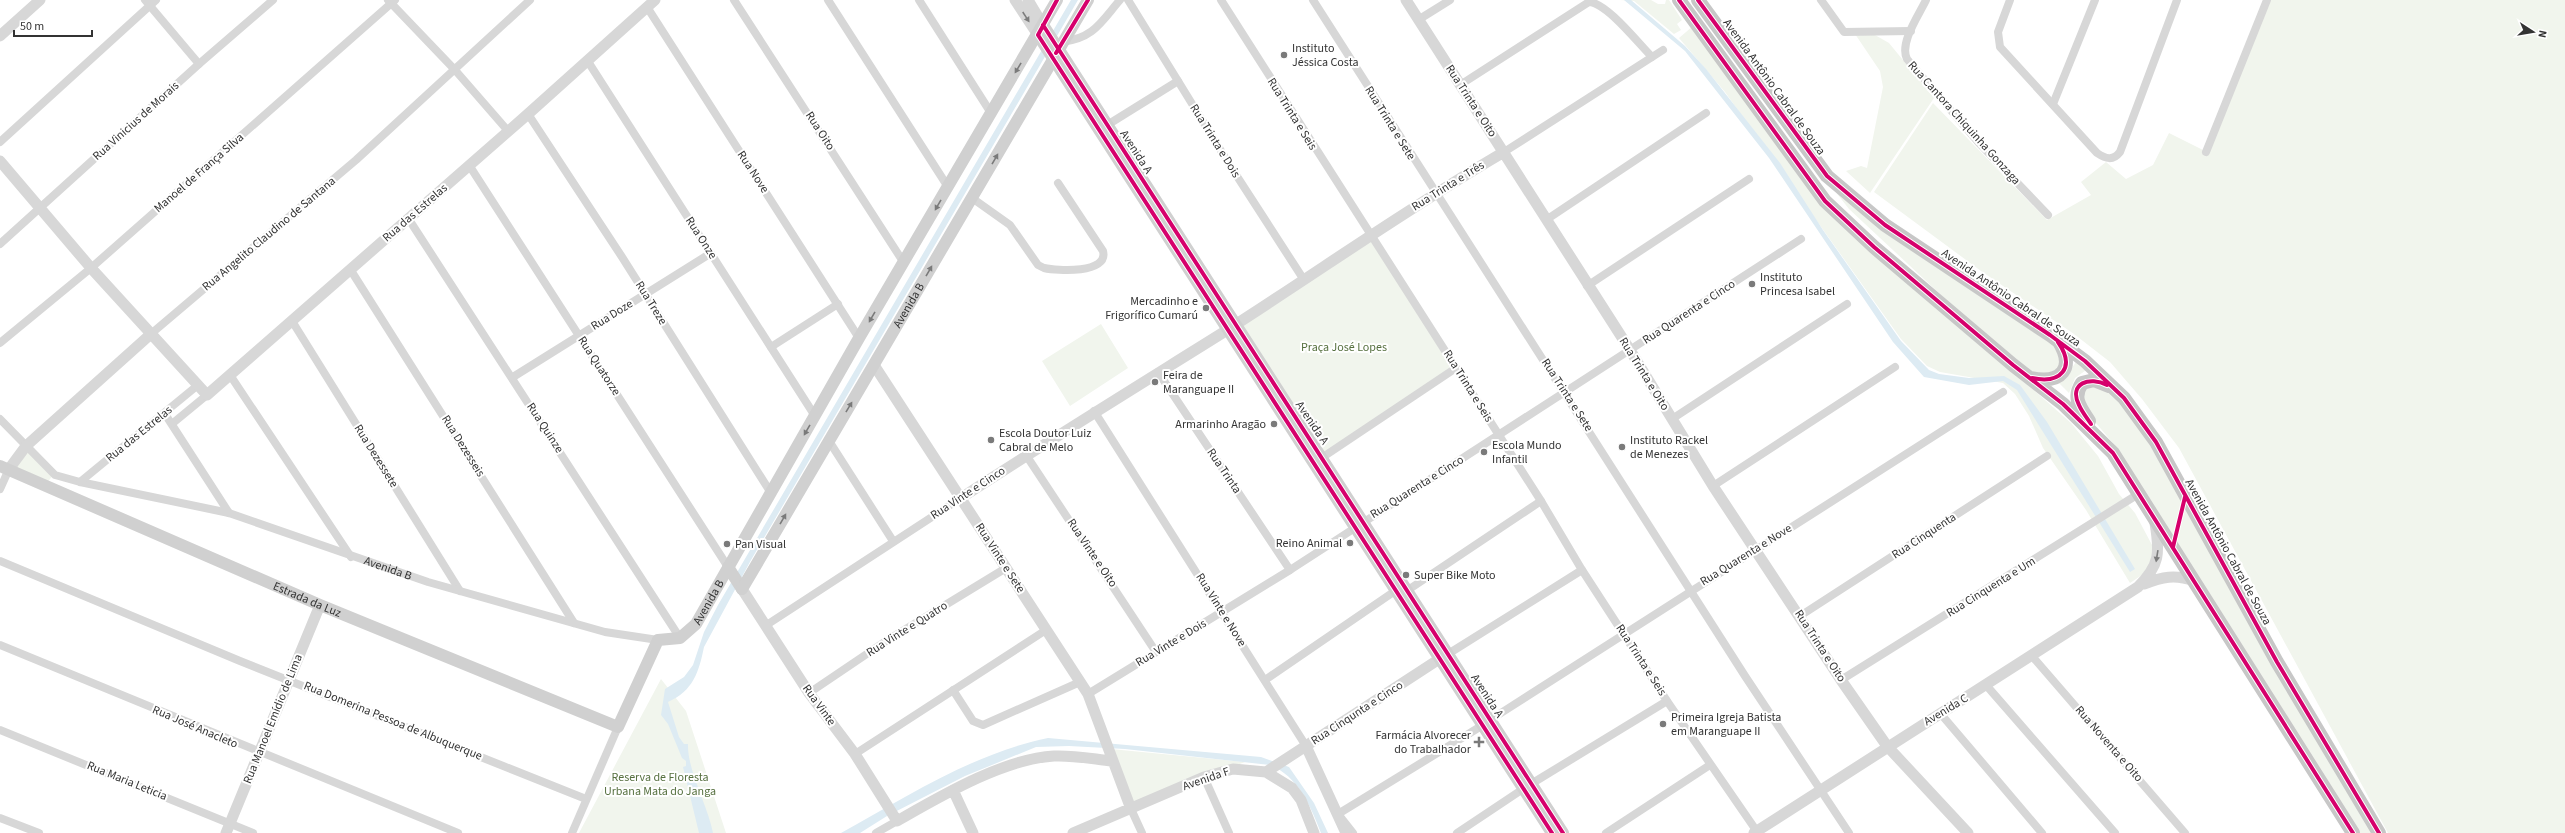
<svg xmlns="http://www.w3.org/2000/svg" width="2565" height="833" viewBox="0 0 2565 833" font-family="'Source Sans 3',sans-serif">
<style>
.green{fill:#f1f5ed}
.water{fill:#ddebf3}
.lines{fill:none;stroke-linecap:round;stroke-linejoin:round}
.minor{stroke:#d7d7d7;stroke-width:8}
.tertiary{stroke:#d7d7d7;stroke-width:11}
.secondary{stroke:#d0d0d0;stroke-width:12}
.trunk{stroke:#c7c7c7;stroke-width:14}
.cycleway-casing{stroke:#fff;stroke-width:6}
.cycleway{stroke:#d6006c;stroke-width:4}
.oneway{fill:#7d7d7d}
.oneway2{fill:#7a7a7a}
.poi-dot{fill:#7a7a7a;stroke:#fff;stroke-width:1.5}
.labels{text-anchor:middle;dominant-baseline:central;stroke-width:4;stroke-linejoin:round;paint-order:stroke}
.poi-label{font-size:12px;fill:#333;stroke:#fff;text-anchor:start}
.street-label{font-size:12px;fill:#333;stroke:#fff}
.park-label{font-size:12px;fill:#56703f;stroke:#fff}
</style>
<rect width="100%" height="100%" fill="#fff"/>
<!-- green -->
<path class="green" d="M1620,0H1651L1658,4H1665L1666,0H1669L1682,20L1677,24L1681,30L1674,34L1634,1Z
M2265,0H2565V833H2388L2179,448L2142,399L2110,362L2074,334L1981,271L1874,192L1933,103L2047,220L2091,195L2081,182L2106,162L2126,179L2153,165L2169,133L2203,150Z
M1693,26L1822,202L2071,423L2098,456L2119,494L2135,513L2152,545V561L2142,575L2130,583L2086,510L2043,448L2029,416L2015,394L2003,383L1940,372L1927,366L1901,339L1725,92L1679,38Z
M1855,34L1875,35L1889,43L1934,98L1870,193L1846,171L1861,166L1867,168L1883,87L1880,71Z
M1831,186L2052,337L2064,365L2042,377L2014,363L1849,209Z
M1369,235L1455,369L1319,457L1235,325Z
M1101,324L1128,368L1070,406L1042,361Z
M2076,362L2089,368L2075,378L2069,393L2055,379L2069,372Z
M2091,381L2122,398L2378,833H2351L2118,449L2084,409L2083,384Z
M26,449L53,475L47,483L11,468Z
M661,679L686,711L726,833H579Z
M1111,749L1245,762L1132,805Z"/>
<!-- water -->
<path class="water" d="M1071,0H1078L751,560L704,647C699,672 693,691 668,702L679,737L684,744H688C687,770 708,806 713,833H699L683,767L686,766V761L682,758L668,724L661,715L665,689L684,677L693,665L704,632L718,605Z
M1624,0H1631L1685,46L1706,69L1780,163L1823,230L1901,341L1929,370L1939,374L1969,378L2004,376L2020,385L2047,422L2135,569L2130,572L2017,390L2003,381L1969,385L1924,377L1893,342L1769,158L1685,51Z
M1048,738L1261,757L1289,767L1314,803L1328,833H1321C1311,807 1298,776 1270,765L1125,749L1069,746L1036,747L965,776L887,816L860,833H841C906,797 974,753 1048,738Z"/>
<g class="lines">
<!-- minor -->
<g class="minor">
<path d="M145,0L199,64"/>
<path d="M388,0L455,70L508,131"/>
<path d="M734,0L904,263"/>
<path d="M828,0L948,187"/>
<path d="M919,0L991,113"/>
<path d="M1128,0L1231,167L1304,280"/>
<path d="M1221,0L1541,501L1582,570L1667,701L1758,833"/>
<path d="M1313,0L1745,676L1849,833"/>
<path d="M1821,0L1844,32L1911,31"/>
<path d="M1926,0C1919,15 1899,43 1907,59L1978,142L2048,215"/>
<path d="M2010,0L1998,32L2000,47L2097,153C2106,159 2113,161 2120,152L2177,0"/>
<path d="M647,7L859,338"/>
<path d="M1418,20L1450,0"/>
<path d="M1062,42C1094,38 1101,22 1120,0"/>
<path d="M587,60L815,416"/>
<path d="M1460,85L1589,2C1607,3 1638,43 1652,57"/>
<path d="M2053,104L2095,0"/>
<path d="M528,114L622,257L771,493"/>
<path d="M1104,127L1178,81"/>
<path d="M0,142L156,0"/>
<path d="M1504,152L1663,50"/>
<path d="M2206,152L2267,0"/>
<path d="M469,165L728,567"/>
<path d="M972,198L1010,225L1038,265L1044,268C1057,271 1109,274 1103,251L1058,183"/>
<path d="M408,218L680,638"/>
<path d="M1546,220L1706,113"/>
<path d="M0,244L199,64L273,0"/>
<path d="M350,269L574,623"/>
<path d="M1587,286L1749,179"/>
<path d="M292,321L460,591"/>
<path d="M152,333L356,160L530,0"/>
<path d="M0,343L91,268L395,0"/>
<path d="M771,347L838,304"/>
<path d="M1158,372L1290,570"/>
<path d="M230,375L351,557"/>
<path d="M513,377L711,253"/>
<path d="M1094,411L1306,746"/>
<path d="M165,414L229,513"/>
<path id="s1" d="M0,419L55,475L80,482L229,513L428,582L605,632L658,640"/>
<path d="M1672,419L1847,304"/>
<path d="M173,423L207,395"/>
<path d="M829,441L893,541"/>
<path d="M1026,455L1156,652"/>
<path d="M1323,457L1456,368"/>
<path d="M80,482L198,385"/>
<path d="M1713,486L1895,367"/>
<path d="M0,489L9,469"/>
<path d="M0,561L240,661L586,799"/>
<path d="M1408,590L1541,501"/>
<path d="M1800,616L2047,456"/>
<path d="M765,626L961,498"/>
<path d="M0,645L458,833"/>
<path d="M1448,654L1582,570"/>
<path d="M2032,656L2185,833"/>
<path d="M1265,680L1395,591"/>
<path d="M1841,680L2140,493"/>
<path d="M1986,685L2115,833"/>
<path d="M953,690L973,721L983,725L1080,682"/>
<path d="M809,693L883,643L1006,568"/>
<path d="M1088,694L1290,570L1801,239"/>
<path d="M1940,713L2042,833"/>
<path d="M1490,720L2003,392"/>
<path d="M0,730L253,833"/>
<path d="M855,754L1046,630"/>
<path d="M1204,777L1229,833"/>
<path d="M1531,784L1667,701"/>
<path d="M1131,809L1142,833"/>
<path d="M0,818L39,833"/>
<path d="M572,833L618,727"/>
<path d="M876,833L897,821"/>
<path d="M1353,833L1338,814L1483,725"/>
<path d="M1457,833L1523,789"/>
<path d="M1606,833L1710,765"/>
</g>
<!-- tertiary -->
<path class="tertiary" d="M1015,0L1038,35
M1028,0L1043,25
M1406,0L1630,350L1713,486L1841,680L1887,746L1968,833
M0,36L40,0
M0,161L91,268L207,395L528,114L655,0
M874,365L1088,694L1131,809
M9,469L26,446L152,333
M961,498C1048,441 1136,387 1224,332C1318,272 1408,208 1504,152
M2144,584C2162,577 2175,574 2194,581
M742,589L809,693L855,754L897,821C941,796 1003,759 1054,756C1073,755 1093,759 1112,761
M1306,746L1346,833
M1266,772L1447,654
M953,790L973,833
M226,833L320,605
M1073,833L1204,777L1233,769L1266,772L1292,788L1301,800L1314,833
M1754,833L2138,587C2160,565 2160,553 2155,523"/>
<!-- secondary -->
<g class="secondary">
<path d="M1043,25L1563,833"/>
<path d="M1038,35L1552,833"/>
<path id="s2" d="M0,466L320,605L618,727L658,640L680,638L696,624L859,338L1057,0"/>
<path d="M728,567L742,589"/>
<path id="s3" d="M742,589L1088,0"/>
</g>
<!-- trunk -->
<path class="trunk" d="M1679,0L1825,201L1874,247L2013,365L2063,404L2113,453L2353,833
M1698,0L1827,176L1885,225L2050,335L2085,361L2124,398L2156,442L2277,662L2379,833
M2031,378C2061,384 2076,369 2058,340
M2089,421C2080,407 2072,398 2082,383L2094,380L2109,386"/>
<defs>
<path id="cycleway" d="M1057,0L1038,35L1552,833
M1679,0L1825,201L1874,247L2013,365L2063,404L2113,453L2353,833
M1698,0L1827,176L1885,225L2050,335L2085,361L2124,398L2156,442L2277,662L2379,833
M1043,25L1563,833
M1056,53L1088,0
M2032,378C2061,384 2076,368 2058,342
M2091,424C2087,418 2082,412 2079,405C2068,383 2090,376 2107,385
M2173,547L2185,497"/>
</defs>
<!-- cycleway casing -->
<use href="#cycleway" class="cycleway-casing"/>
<!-- cycleway -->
<use href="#cycleway" class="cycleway"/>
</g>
<!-- one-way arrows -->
<defs><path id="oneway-solid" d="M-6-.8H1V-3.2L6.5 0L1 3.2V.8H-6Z"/></defs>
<g class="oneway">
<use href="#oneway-solid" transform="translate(1026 17) rotate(57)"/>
<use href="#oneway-solid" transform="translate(2157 556) rotate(99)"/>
</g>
<g class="oneway2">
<use href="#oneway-solid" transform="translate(1018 68) rotate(121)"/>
<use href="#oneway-solid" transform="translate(995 159) rotate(-60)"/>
<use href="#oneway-solid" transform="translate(938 205) rotate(120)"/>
<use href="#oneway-solid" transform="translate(929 271) rotate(-60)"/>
<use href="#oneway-solid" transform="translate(872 317) rotate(120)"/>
<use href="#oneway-solid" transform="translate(849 407) rotate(-59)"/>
<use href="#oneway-solid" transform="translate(807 430) rotate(120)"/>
<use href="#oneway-solid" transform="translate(783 519) rotate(-60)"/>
</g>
<!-- markers -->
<g class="poi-dot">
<circle cx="1284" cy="55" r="4"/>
<circle cx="1752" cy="284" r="4"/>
<circle cx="1206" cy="308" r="4"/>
<circle cx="1155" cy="382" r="4"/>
<circle cx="1274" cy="424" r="4"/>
<circle cx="991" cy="440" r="4"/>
<circle cx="1622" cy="447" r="4"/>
<circle cx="1484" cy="452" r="4"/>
<circle cx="1350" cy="543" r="4"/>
<circle cx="727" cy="544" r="4"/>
<circle cx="1406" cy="575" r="4"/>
<circle cx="1663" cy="724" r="4"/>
<path d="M1477 736h4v4h4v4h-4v4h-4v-4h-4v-4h4z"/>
</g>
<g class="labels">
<!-- poi labels -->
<g class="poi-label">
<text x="1292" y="48">Instituto<tspan x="1292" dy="14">Jéssica Costa</tspan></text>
<text x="1760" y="277">Instituto<tspan x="1760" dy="14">Princesa Isabel</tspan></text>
<text x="1198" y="301" text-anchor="end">Mercadinho e<tspan x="1198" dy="14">Frigorífico Cumarú</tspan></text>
<text x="1163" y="375">Feira de<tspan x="1163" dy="14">Maranguape II</tspan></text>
<text x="1266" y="424" text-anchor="end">Armarinho Aragão</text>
<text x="999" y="433">Escola Doutor Luiz<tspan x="999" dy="14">Cabral de Melo</tspan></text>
<text x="1630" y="440">Instituto Rackel<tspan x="1630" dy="14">de Menezes</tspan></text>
<text x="1492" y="445">Escola Mundo<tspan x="1492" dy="14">Infantil</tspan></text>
<text x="1342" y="543" text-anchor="end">Reino Animal</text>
<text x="735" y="544">Pan Visual</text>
<text x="1414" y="575">Super Bike Moto</text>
<text x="1671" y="717">Primeira Igreja Batista<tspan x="1671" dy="14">em Maranguape II</tspan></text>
<text x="1471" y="735" text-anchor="end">Farmácia Alvorecer<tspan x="1471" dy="14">do Trabalhador</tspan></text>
</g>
<!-- street labels -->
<g class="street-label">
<text transform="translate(1774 87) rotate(54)">Avenida Antônio Cabral de Souza</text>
<text transform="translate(1471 101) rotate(57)">Rua Trinta e Oito</text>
<text transform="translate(1292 114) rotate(58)">Rua Trinta e Seis</text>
<text transform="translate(136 121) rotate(-42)">Rua Vinicius de Morais</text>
<text transform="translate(1390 123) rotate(58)">Rua Trinta e Sete</text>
<text transform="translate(1964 123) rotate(48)">Rua Cantora Chiquinha Gonzaga</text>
<text transform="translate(820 131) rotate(57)">Rua Oito</text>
<text transform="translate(1215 141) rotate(58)">Rua Trinta e Dois</text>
<text transform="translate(1136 152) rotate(57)">Avenida A</text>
<text transform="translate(753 172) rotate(57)">Rua Nove</text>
<text transform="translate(199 173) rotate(-41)">Manoel de França Silva</text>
<text transform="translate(1448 186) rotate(-32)">Rua Trinta e Três</text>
<text transform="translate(415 213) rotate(-41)">Rua das Estrelas</text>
<text transform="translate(269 234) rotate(-40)">Rua Angelito Claudino de Santana</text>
<text transform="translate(701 238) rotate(57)">Rua Onze</text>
<text transform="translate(2011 298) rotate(34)">Avenida Antônio Cabral de Souza</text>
<text transform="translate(651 303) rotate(58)">Rua Treze</text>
<text stroke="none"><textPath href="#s3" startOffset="329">Avenida B</textPath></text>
<text transform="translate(1689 312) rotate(-33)">Rua Quarenta e Cinco</text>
<text transform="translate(612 315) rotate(-32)">Rua Doze</text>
<text transform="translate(599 366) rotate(57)">Rua Quatorze</text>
<text transform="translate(1644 374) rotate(58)">Rua Trinta e Oito</text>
<text transform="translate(1468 386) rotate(58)">Rua Trinta e Seis</text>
<text transform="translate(1567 395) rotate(57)">Rua Trinta e Sete</text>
<text transform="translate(1312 423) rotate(56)">Avenida A</text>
<text transform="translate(545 428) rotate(57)">Rua Quinze</text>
<text transform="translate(139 434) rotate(-39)">Rua das Estrelas</text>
<text transform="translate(463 446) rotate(58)">Rua Dezesseis</text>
<text transform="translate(376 456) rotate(58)">Rua Dezessete</text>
<text transform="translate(1224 471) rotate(56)">Rua Trinta</text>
<text transform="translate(1417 487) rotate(-32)">Rua Quarenta e Cinco</text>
<text transform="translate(968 493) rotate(-33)">Rua Vinte e Cinco</text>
<text transform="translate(1924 536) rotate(-33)">Rua Cinquenta</text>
<text transform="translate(2228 552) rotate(61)">Avenida Antônio Cabral de Souza</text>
<text transform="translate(1092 553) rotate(56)">Rua Vinte e Oito</text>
<text transform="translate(1746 555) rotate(-32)">Rua Quarenta e Nove</text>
<text transform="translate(1000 558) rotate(57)">Rua Vinte e Sete</text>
<text stroke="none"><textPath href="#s1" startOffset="425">Avenida B</textPath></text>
<text transform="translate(1991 587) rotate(-32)">Rua Cinquenta e Um</text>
<text stroke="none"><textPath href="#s2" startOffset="335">Estrada da Luz</textPath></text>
<text stroke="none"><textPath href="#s2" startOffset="835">Avenida B</textPath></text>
<text transform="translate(1221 610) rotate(58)">Rua Vinte e Nove</text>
<text transform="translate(907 629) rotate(-32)">Rua Vinte e Quatro</text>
<text transform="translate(1171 643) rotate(-31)">Rua Vinte e Dois</text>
<text transform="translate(1820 646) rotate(57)">Rua Trinta e Oito</text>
<text transform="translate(1641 660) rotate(57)">Rua Trinta e Seis</text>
<text transform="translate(1487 696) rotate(57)">Avenida A</text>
<text transform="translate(819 705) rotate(54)">Rua Vinte</text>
<text transform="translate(1946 710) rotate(-31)">Avenida C</text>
<text transform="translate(1357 713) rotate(-33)">Rua Cinqunta e Cinco</text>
<text transform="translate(273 719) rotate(-68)">Rua Manoel Emídio de Lima</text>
<text transform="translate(393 721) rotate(22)">Rua Domerina Pessoa de Albuquerque</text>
<text transform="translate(195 727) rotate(23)">Rua José Anacleto</text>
<text transform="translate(2109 744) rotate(49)">Rua Noventa e Oito</text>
<text transform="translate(1206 779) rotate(-19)">Avenida F</text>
<text transform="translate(127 781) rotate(22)">Rua Maria Leticia</text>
</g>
<!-- park labels -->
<g class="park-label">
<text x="1344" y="347">Praça José Lopes</text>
<text x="660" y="777">Reserva de Floresta<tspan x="660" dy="14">Urbana Mata do Janga</tspan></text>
</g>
</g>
<!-- north arrow -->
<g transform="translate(2533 32) rotate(102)" stroke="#ffffff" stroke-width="3" paint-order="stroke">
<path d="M0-3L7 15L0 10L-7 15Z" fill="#333333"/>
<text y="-6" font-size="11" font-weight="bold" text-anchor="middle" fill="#333333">N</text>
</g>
<!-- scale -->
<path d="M14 30v6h78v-6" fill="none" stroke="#333333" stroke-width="2"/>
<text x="20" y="30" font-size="12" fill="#333333" stroke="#ffffff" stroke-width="3" paint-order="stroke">50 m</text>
</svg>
